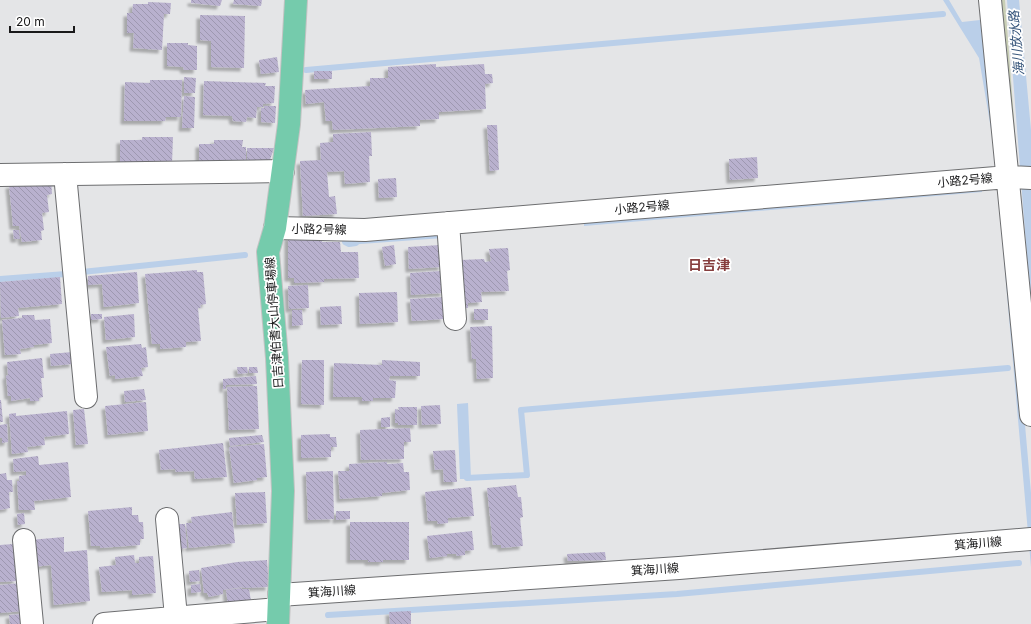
<svg xmlns="http://www.w3.org/2000/svg" width="1031" height="624" viewBox="0 0 1031 624" font-family="Inter,'Noto Sans JP',sans-serif">
<style>
.grass{fill:#c9cfb5}
.water{fill:#bacfe9}
.lines{fill:none;stroke-linecap:round;stroke-linejoin:round}
.stream{stroke:#bacfe9;stroke-width:6}
.building{fill:url(#building-back-hatch);filter:url(#shadow)}
.minor-casing{stroke:#6d6e70;stroke-width:24}
.major-casing{stroke:#c3c3c3;stroke-width:24}
.minor{stroke:#fff;stroke-width:22}
.major{stroke:#75cbac;stroke-width:22}
.labels{text-anchor:middle;dominant-baseline:central;stroke-width:3.5;stroke-linejoin:round;paint-order:stroke}
.street-label{font-size:12px;fill:#19191a;stroke:#fff}
.water-label{font-size:13px;font-style:italic;fill:#35547a;stroke:#fff}
.quarter-label{font-size:14px;font-weight:bold;fill:#863e3e;stroke:#fff}
</style>
<defs>
<pattern id="building-back-hatch" width="6" height="6" patternUnits="userSpaceOnUse"><rect width="6" height="6" fill="#b9b1ce"/><path d="M-1 5l2 2M0 0l6 6M5-1l2 2" fill="none" stroke="#9e98b0"/></pattern>
<filter id="shadow"><feDropShadow dx="-3.5" dy="3.5" stdDeviation="1" flood-color="#0004"/></filter>
</defs>
<rect width="100%" height="100%" fill="#e4e5e7"/>
<!-- grass -->
<path class="grass" d="M995,0H1005L1017,159Z"/>
<!-- water -->
<path class="water" d="M943,0H949L962,22L980,20L986,65L1002,163L1031,493V567L994,147L979,58Z
M1007,0H1019L1031,130V309Z
M982,188V192L584,226V222Z
M443,235V238L347,245V243Z
M468,403L471,479H460L457,404Z"/>
<g class="lines">
<!-- stream -->
<path class="stream" d="M306,70L943,14
M340,237H344L345,242L349,244L356,243
M82,272L245,255
M0,279L66,274
M467,474V478L527,475L521,410L1008,368
M328,615L677,594L1019,563"/>
</g>
<!-- building -->
<path class="building" d="M191,0H222L220,6L191,3Z
M234,0H262L261,6L233,4Z
M148,2L171,3L170,14H164L162,50L133,48L134,33H127V13H132L133,4H148Z
M200,15L245,16L244,68L211,67V41L200,40Z
M167,43H188V45L197,46V70H184L183,67L167,66Z
M277,57L279,72L261,74L259,60Z
M436,64V67L484,64L485,74H492L493,83L485,84L486,109L439,112V119L420,120V126L333,130L332,121H326L324,102L306,104L305,90L370,86V78H388V67Z
M314,71H332V79H314Z
M184,77L196,78L195,93H184Z
M150,80H182L181,117H166L165,121H124L125,82L150,83Z
M204,81L266,83L265,86H275L274,103L263,104V107H257L256,118L247,117L246,122L233,121L232,116L203,115Z
M184,96L195,97L194,128H182Z
M264,106H276L275,123L261,122V108H264Z
M487,125H497L499,170L490,171Z
M371,132L372,156H369L370,182L345,184L344,171L327,172L329,197L335,196L337,214L303,216L300,161L321,160L320,143L333,142V134Z
M142,137H173L172,164L120,163V140H142Z
M214,140H243L242,147H246V162H199V144H214Z
M247,148H274L269,163L247,162Z
M757,157L758,178L730,180L729,159Z
M396,178L397,197L379,198L378,179Z
M51,180L52,194L47,195L49,212L42,213L44,230L41,231L42,240L22,242L19,226H13L9,185Z
M13,230H19L20,239H14Z
M288,236L322,238V242H340L341,252H358L359,278L324,279V282L294,283V278H288Z
M394,245L396,264L385,266L382,247Z
M440,245L442,267L409,269L408,247Z
M508,248L510,270L507,271L509,291L481,292L482,302L468,303V308H463L461,260L484,259L485,262L491,261L489,249Z
M197,270V272H203L206,304L200,305L201,308H198L201,341L186,342V347L160,349V344H152L145,274Z
M441,271L444,293L411,295L410,273Z
M137,272L139,303L104,307L102,284L88,285V276Z
M60,277L62,304L18,308L19,316L1,318L0,282Z
M308,285L309,308L289,309L288,286Z
M397,292L398,322L360,324L359,293Z
M443,297L444,319L412,321L410,299Z
M341,306L342,324L321,325L320,307Z
M474,309H488V320H474Z
M292,310H302L303,325L292,326Z
M91,314H102V319L91,320Z
M134,314L135,337L106,340L104,317Z
M22,315H34L35,320L50,319L52,343L34,345V347L20,349L21,354L5,355L2,320L22,318Z
M492,326L493,378L477,379L476,359H472L470,327Z
M141,344L142,348L146,347L148,367L141,368L143,376L115,379V375L110,376L106,347Z
M72,352L73,364L51,366L50,354Z
M42,358L44,378H41L43,397L39,398V401H30V398L11,401V396H8L6,376L8,375L7,362Z
M302,360H324V405L301,404Z
M382,360L420,362V376H390L389,380L396,381L395,398H373V401H362V397H333L334,363L382,365Z
M237,367H247L248,373L238,374Z
M249,367H257L258,373H249Z
M256,376L257,384L226,385V389H223V379Z
M257,386L259,429L229,430L227,387Z
M144,389L146,400L125,402L124,391Z
M0,400H1L3,422H0Z
M146,402L148,431L108,435L105,406Z
M440,405L441,424L422,425L421,406Z
M398,407H417V425H398V423H395V409L399,410Z
M84,409L88,444L76,445L73,410Z
M67,411L69,434L44,437L45,445L27,447L28,452L12,454L9,414L16,413V416Z
M390,417V427H381V418Z
M7,424L8,442L2,443V438H0V425Z
M410,428L411,442H404V459L361,460L360,430Z
M330,434V437H336L337,447H331V457L301,458V435Z
M262,435L264,442L230,446L229,438Z
M223,443L227,477L195,479L194,471L176,472L175,469L161,470L159,450Z
M264,444L267,477L257,478V480L234,483L229,447Z
M455,450L457,482H444L443,469L435,470L433,451Z
M38,456L39,465L68,462L71,497L34,501L35,510H19L17,481H19V476L26,475V471L14,472L13,459Z
M387,462V464L403,463L404,472H409L410,490L382,493V496L340,499L338,471H349V464Z
M333,471L334,519L308,520L306,472Z
M6,473L7,480H12L13,492H9L10,508L0,510V474Z
M516,485L518,497H521L523,517L520,518L523,546L501,548V545H493L487,488Z
M471,487L474,516L448,518V523L438,524L437,521H428L425,492Z
M265,492L267,523L237,525L235,493Z
M132,507V515H138L139,522H143L144,539H140V545L100,548V546H91L88,511Z
M336,511H350V519L336,520Z
M232,512L235,543L189,548L186,523H192L191,517Z
M24,513L25,524L18,525L17,514Z
M350,522H409V560H383V562H368V560H350Z
M175,524H185L187,548L178,549Z
M472,531L474,550L465,551V555L457,556L456,554H447V556L430,558L427,536Z
M64,537V552L87,550L90,601L54,605L51,565L33,567L30,540Z
M13,544L17,581L0,582V545Z
M605,552L606,560L568,561L567,554Z
M134,555L135,563H139V557L153,556L156,593L132,595V590L102,592L99,567L116,565L115,557Z
M267,560L269,587L243,588V587L223,590V594L209,597L207,593H204L201,568L237,562Z
M199,570L200,581L190,582L189,571Z
M21,583L24,611L0,613V585Z
M200,584L201,592L191,593V585Z
M242,588V589H249L251,601L228,605L226,590Z
M411,611V624H390L389,612Z
M22,614L23,624H10L9,615Z"/>
<g class="lines">
<defs>
<path id="minor" d="M990,0L1031,415
M65,174L86,397
M0,175L283,171
M448,223L455,319
M275,228L365,230L1008,177L1031,178
M167,519L176,617
M24,540L32,624
M279,595L679,568L1031,539
M104,624L278,609"/>
<path id="major" d="M278,624L283,491L277,358L268,252L275,228L289,124L296,0"/>
</defs>
<!-- minor casing -->
<use href="#minor" class="minor-casing"/>
<!-- major casing -->
<use href="#major" class="major-casing"/>
<!-- minor -->
<use href="#minor" class="minor"/>
<!-- major -->
<use href="#major" class="major"/>
</g>
<g class="labels">
<!-- street labels -->
<g class="street-label">
<text transform="translate(965 180) rotate(-5)">小路2号線</text>
<text transform="translate(642 207) rotate(-5)">小路2号線</text>
<text transform="translate(319 229) rotate(1)">小路2号線</text>
<text transform="translate(274 323) rotate(-94)">日吉津伯耆大山停車場線</text>
<text transform="translate(978 543) rotate(-5)">箕海川線</text>
<text transform="translate(655 569) rotate(-4)">箕海川線</text>
<text transform="translate(332 591) rotate(-4)">箕海川線</text>
</g>
<!-- water labels -->
<g class="water-label">
<text transform="translate(1016 43) rotate(-95)">海川放水路</text>
</g>
<!-- quarter labels -->
<g class="quarter-label">
<text x="709" y="264">日吉津</text>
</g>
</g>
<!-- scale -->
<path d="M10 26v6h64v-6" fill="none" stroke="#19191a" stroke-width="2"/>
<text x="16" y="26" font-size="12" fill="#19191a" stroke="#ffffff" stroke-width="3" paint-order="stroke">20 m</text>
</svg>
